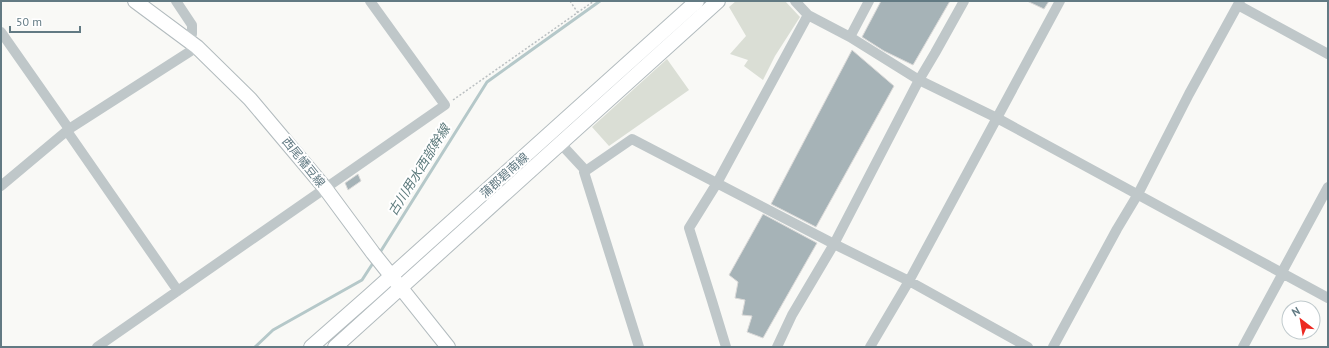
<svg xmlns="http://www.w3.org/2000/svg" width="1329" height="348" viewBox="0 0 1329 348" font-family="'PT Sans','Noto Sans JP',sans-serif">
<style>
.green{fill:#daded5}
.lines{fill:none;stroke-linecap:round;stroke-linejoin:round}
.stream{stroke:#b5c8c9;stroke-width:3}
.building{fill:#a6b3b7;stroke:#dbdad9}
.secondary-casing{stroke:#b2bbbe;stroke-width:16}
.path{stroke:#babfc1;stroke-width:1.5;stroke-dasharray:2 2;stroke-linecap:butt}
.street{stroke:#bfc7c9;stroke-width:10}
.secondary{stroke:#fff;stroke-width:14}
.labels{text-anchor:middle;dominant-baseline:central;stroke-width:4;stroke-linejoin:round;paint-order:stroke}
.street-label{font-size:12px;fill:#627a83;stroke:#fff}
.water-label{font-size:13px;font-style:italic;fill:#5e7b7d;stroke:#fff}
</style>
<rect width="100%" height="100%" fill="#f9f9f6"/>
<!-- green -->
<path class="green" d="M736,1H785L800,17L775,56L763,80L744,66L748,60L730,54L746,36L729,7Z
M667,59L689,90L609,146L592,127Z"/>
<g class="lines">
<!-- stream -->
<path class="stream" d="M379,254L487,82L600,1
M255,347L273,330L362,280L375,260"/>
</g>
<!-- building -->
<path class="building" d="M881,1H950L913,65L884,51L862,37Z
M1027,1H1049L1044,9Z
M852,50L894,86L816,227L771,204Z
M358,174L361,181L348,190L345,183Z
M763,214L817,243L763,338L747,332L752,316L742,315L745,300L735,298L738,282L729,275Z"/>
<g class="lines">
<defs>
<path id="secondary" d="M135,1L197,47L250,99L325,188L373,253L448,347
M311,347L369,296L697,1
M335,347L718,1"/>
</defs>
<!-- secondary casing -->
<use href="#secondary" class="secondary-casing"/>
<!-- path -->
<path class="path" d="M570,1L578,13
M453,100L594,1"/>
<!-- street -->
<path class="street" d="M176,1L192,25V34L187,40
M795,1L808,15L850,37L919,80L997,118L1328,298
M1238,5L1328,54
M1,32L69,129
M850,37L869,1
M67,131L178,291
M560,143L586,171
M1,186L69,129L197,47
M1282,272L1328,187
M97,347L445,105L370,1
M639,347L584,172L632,139L834,244L909,281L1028,347
M726,347L712,301L689,228L717,183L808,15
M777,347L792,315L834,244L919,80L935,53L964,1
M870,347L909,281L1060,1
M1053,347L1117,229L1138,194L1189,94L1240,1
M1243,347L1283,273"/>
<!-- secondary -->
<use href="#secondary" class="secondary"/>
</g>
<g class="labels">
<!-- street labels -->
<g class="street-label">
<text transform="translate(304 162) rotate(51)">西尾幡豆線</text>
<text transform="translate(504 175) rotate(-42)">蒲郡碧南線</text>
</g>
<!-- water labels -->
<g class="water-label">
<text transform="translate(419 170) rotate(-58)">古川用水西部幹線</text>
</g>
</g>
<!-- border -->
<rect width="1329" height="348" fill="none" stroke="#627a83" stroke-width="4"/>
<!-- north arrow -->
<g transform="translate(1301 320) rotate(329)"><circle r="19" fill="#ffffff" stroke="#c0cacd"/>
<path d="M0-3L7 15L0 10L-7 15Z" fill="#ed2922"/>
<text y="-6" font-size="11" font-weight="bold" text-anchor="middle" fill="#627a83">N</text>
</g>
<!-- scale -->
<path d="M10 26v6h70v-6" fill="none" stroke="#627a83" stroke-width="2"/>
<text x="16" y="26" font-size="12" fill="#627a83" stroke="#ffffff" stroke-width="3" paint-order="stroke">50 m</text>
</svg>
